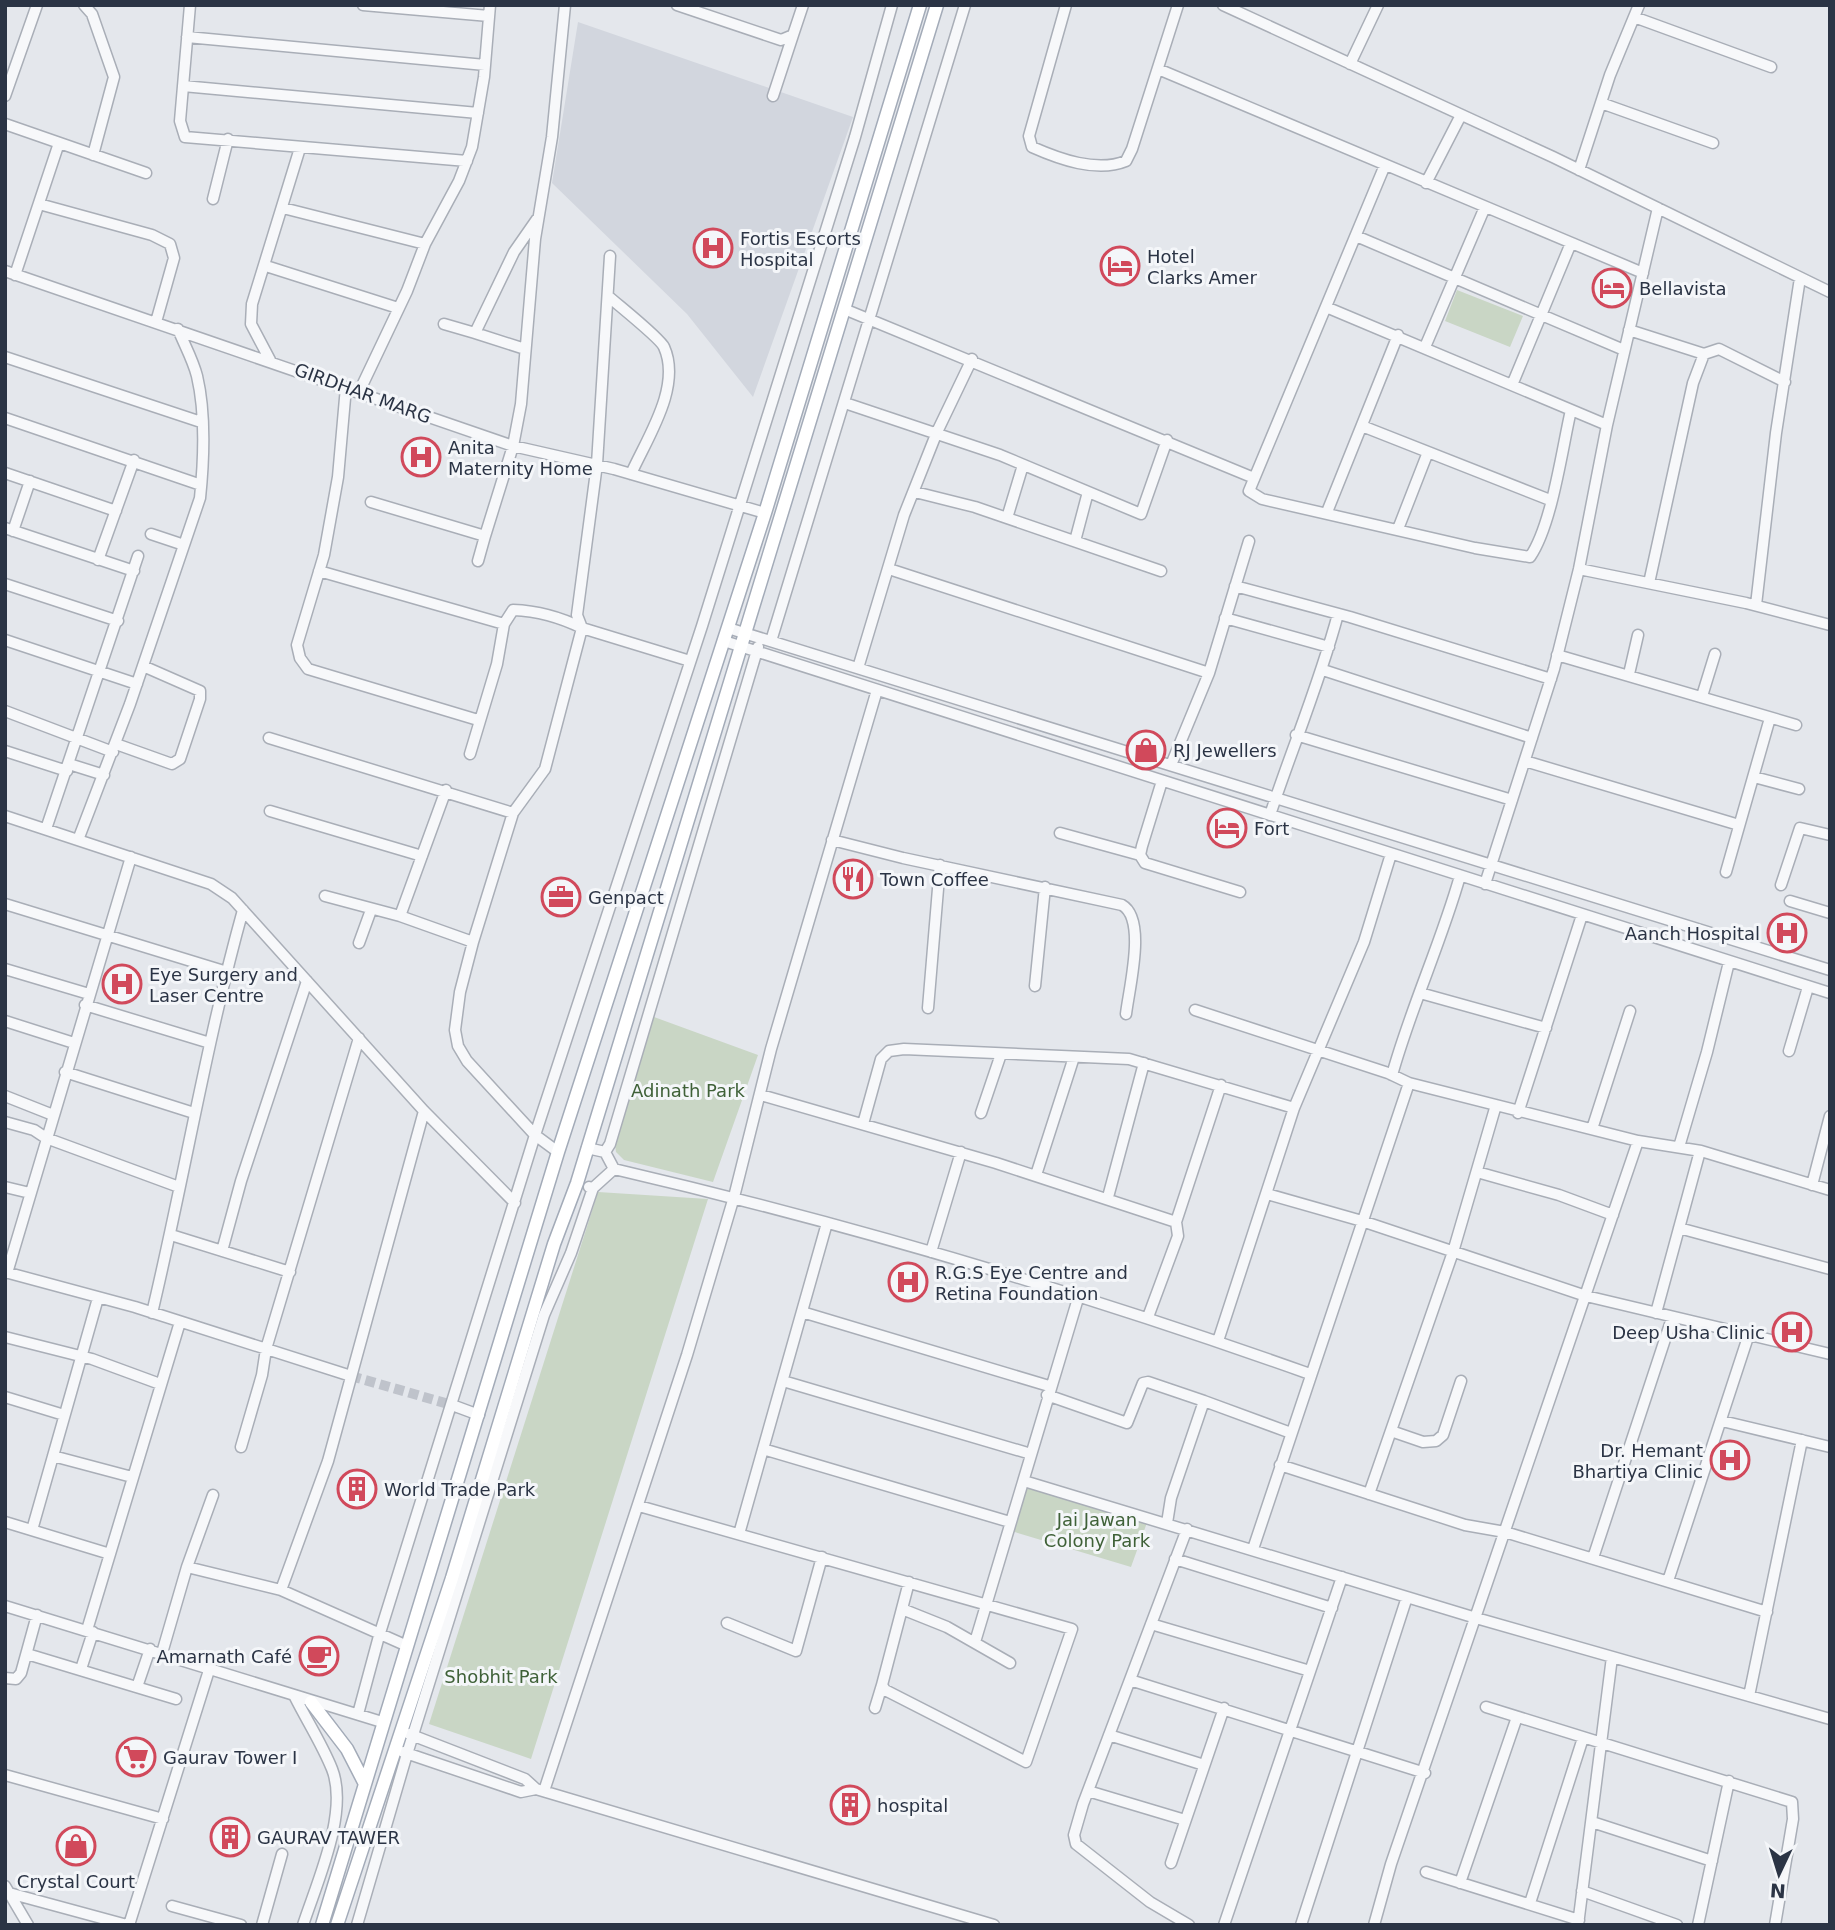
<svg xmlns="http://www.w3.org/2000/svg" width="1835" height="1930" viewBox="0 0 1835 1930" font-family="'DejaVu Sans',sans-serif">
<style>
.built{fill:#d2d6de}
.green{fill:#c9d6c5}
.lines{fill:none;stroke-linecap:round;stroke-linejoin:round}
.minor-tunnel{stroke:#bfc3cb;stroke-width:10;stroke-dasharray:10 5;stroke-linecap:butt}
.minor-casing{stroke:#a9aeb7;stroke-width:13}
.major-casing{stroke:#a3abb8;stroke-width:15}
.minor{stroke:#f7f8fa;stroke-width:10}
.major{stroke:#fff;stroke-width:12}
.labels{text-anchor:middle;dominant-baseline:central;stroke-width:6;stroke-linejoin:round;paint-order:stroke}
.poi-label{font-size:18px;fill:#2b3445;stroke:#f4f6f9;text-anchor:start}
.street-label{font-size:18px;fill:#2b3445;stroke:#f4f6f9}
.park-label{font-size:18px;fill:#3f6138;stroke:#f4f6f9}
</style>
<rect width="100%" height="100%" fill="#e4e7ec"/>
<!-- built -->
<path class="built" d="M578,22L853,117L753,397L687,314L552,183Z"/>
<!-- green -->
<path class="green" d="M1457,290L1523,316L1510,347L1445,321Z
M654,1017L758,1055L713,1182L624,1160L616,1152L615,1145Z
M598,1192L708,1199L531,1759L429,1724Z
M1024,1481L1149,1517L1131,1567L1008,1530Z"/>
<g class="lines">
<!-- minor-tunnel -->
<path class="minor-tunnel" d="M351,1376L452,1405"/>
<defs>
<path id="minor" d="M84,5L92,14L114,77L93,155
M190,5L180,121L185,137L467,161
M363,5L489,16
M677,5L781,40L793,35L803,5
M1066,5L1029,136L1032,147C1059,159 1097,173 1126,161L1132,149L1178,5
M1223,5L1553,157L1830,292
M1634,17L1771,67
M187,37L485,65
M1350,64L1378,5
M1158,69L1643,273
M183,86L478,113
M5,96L37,5
M773,96L793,35
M1601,103L1713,143
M5,124L146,173
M1385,165L1249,491L1262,499L1475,548L1530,557C1552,525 1562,449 1571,410
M1579,170L1610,75L1639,5
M1426,183L1461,115
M213,199L228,139
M39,204L152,235L170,244L174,258L156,322
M283,208L425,244
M1356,236L1624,350
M266,266L398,308
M5,271L513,446L614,469L765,513
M15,275L59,143
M608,296C618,305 660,338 664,347C682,387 647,438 631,474
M1326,307L1607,425
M844,309L1254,478
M444,324L475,333
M1629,330L1704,354
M1425,347L1485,207
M525,349L475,333L514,252L537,219
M5,357L201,422
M270,360L251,324L252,304L300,148
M1512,385L1571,243
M346,387L338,477L324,555L297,645L300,658L308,669L478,720
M359,392L407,291L425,244L459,181L472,147L484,77L490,5
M845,403L1000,455L1141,514L1167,440
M5,418L201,485
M1362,426L1550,500
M5,473L116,511
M915,492L975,507L1161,571
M371,502L485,536L513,446L521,404L535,239L552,137L565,5
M1327,512L1398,335
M1007,518L1023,465
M5,528L134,571
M1398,529L1428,452
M13,531L30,481
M151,534L184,545
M1075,541L1088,492
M98,560L134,460
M478,561L485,536
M889,569L1209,673
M1579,569L1746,603L1830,625
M319,571L504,624
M1649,583L1693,383L1704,354L1719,349L1785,382
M5,584L118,621
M1235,586L1350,617L1551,679
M1756,605L1776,433L1800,278
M1225,618L1329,647
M582,628L577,615L597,464L610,256
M728,628L1830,970
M5,640L137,684
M724,641L1830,993
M771,641L965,5
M1557,655L1796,725
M858,668L904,515L937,432L972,359
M1323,670L1532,738
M1629,674L1638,635
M1702,696L1715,654
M5,711L113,752
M1296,735L1512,800
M269,738L513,813
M116,744L172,764L180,759L200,699V691L143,666
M5,751L67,771
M470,754L497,664L504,624L513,610C538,611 560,617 582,628
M1525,761L1739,825
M69,764L104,775
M1171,765L1209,673L1249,541
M1754,777L1799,789
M1162,781L1142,846L1140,855L1145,863L1240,892
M270,811L422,856
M1270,815C1292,748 1320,682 1338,614
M5,816L211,884L232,898L424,1111L515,1203
M46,829L138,556
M1060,833L1140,855
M78,840L130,704L200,498C204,459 206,414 197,376C193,360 184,344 178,329
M832,840L903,858L1122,905C1147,919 1129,988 1126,1014
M1726,872L1770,718
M1485,884L1554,669L1579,569L1607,425L1658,208
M1781,885L1800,828L1830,835
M325,896L400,916L473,942
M1790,901L1830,913
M5,904L227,972
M400,916L446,790
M359,943L371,910
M5,969L89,994
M1035,986L1045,887
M1420,993L1546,1028
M85,1005L210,1043
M928,1008L940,865
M1195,1010L1388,1073L1409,1083L1638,1141L1391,1864L1374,1925
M5,1021L74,1043
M1789,1051L1808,987
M65,1072L194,1113
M1392,1075C1411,1007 1441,943 1460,876
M761,1095L996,1163L1176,1222
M5,1096L53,1115
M981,1113L1001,1054
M1518,1113L1582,915
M5,1122L34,1130L46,1138L179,1187
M863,1124L881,1059L889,1051L904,1049L1129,1059L1294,1108
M1592,1129L1630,1011
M1638,1141L1701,1151L1830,1190
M1679,1147L1707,1052L1729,962
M587,1148L605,1152L614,1169C850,1224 1082,1293 1310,1374
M558,1152L535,1135L467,1061L458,1046L455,1030L460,992L473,942L513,813L545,769L582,628L690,661
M605,1152L610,1144L758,647
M1477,1172L1559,1195L1613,1215
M1036,1175L1074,1057
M1812,1185L1830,1116
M5,1187L30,1193
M589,1187L593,1188L614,1169
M1267,1194L1362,1221L1586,1296L1830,1354
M1108,1197L1144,1063
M1679,1228L1830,1269
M171,1235L290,1272
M222,1251L241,1181L307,981
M931,1252L961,1152
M5,1272L135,1307L351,1376
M7,1273L131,857
M802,1312L1049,1386
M152,1313C184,1179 206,1043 243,910
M1656,1313L1700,1151
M1148,1317L1178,1236L1176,1222L1221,1085
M5,1337L92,1359L160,1384
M1218,1341L1294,1108L1364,942L1391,854
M783,1381L1031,1454
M1047,1395L1127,1423L1143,1383L1148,1382L1204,1401
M5,1397L64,1415
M452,1405L479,1415
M1722,1421L1830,1447
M1391,1431L1423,1442L1436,1441L1443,1435L1461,1381
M241,1447L262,1375L266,1349L359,1038
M763,1449L1010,1522
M53,1456L132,1477
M1280,1465L1465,1525L1505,1532L1767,1612
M1024,1481L1476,1618L1830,1719
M1369,1494L1453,1252L1496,1105
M639,1506L1072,1629L1026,1762L885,1690L882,1685L909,1582
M5,1522L110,1554
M1167,1523L1171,1498L1204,1401L1291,1433
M1187,1529L1083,1804L1074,1835L1076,1844L1150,1902L1189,1925
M32,1530L98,1298
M739,1534L827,1223
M1253,1549L1409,1083
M1593,1558L1672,1318
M1175,1559L1332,1608
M187,1567L281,1590L328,1461L424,1111
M1668,1581L1748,1337
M281,1590L405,1645
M5,1606L382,1722
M902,1609L947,1627L1010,1663
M727,1623L796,1651L822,1557
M1151,1624L1310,1671
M87,1630L180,1322
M975,1642L1079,1295
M162,1653L187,1567L213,1495
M27,1654L176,1699
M81,1669L93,1632
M5,1678L16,1679L21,1673L37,1615
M1130,1680L1425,1773
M137,1687L150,1649
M1749,1696L1802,1440
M295,1697C307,1721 322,1744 332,1769C349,1812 317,1882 303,1925
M1486,1707L1792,1802L1793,1819L1775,1925
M875,1708L882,1685
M358,1714L379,1636L535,1135L702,626L855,137L892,5
M409,1734L525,1779L536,1789L994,1925
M1109,1735L1204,1765
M403,1752L521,1792L536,1789
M5,1775L163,1819
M544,1791L687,1355L734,1197L771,1049L877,690
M1088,1791L1185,1820
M1592,1822L1712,1861
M1171,1863L1224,1708
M1426,1872L1579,1920
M1460,1883L1517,1717
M5,1886L28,1925
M1582,1891L1677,1925
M9,1893L127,1925
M1530,1903L1583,1738
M172,1906L241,1925
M129,1925L210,1667
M262,1925L282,1854
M357,1925L407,1754L544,1315L571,1253L593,1188
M1224,1925L1342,1577
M1301,1925L1407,1597
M1578,1925L1612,1657
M1698,1925L1729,1781"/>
<path id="major" d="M311,1702L347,1749L365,1784
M322,1925L558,1152L765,513L920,5
M337,1925L452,1578L554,1244L577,1183L937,5"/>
</defs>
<!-- minor casing -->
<use href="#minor" class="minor-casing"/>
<!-- major casing -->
<use href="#major" class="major-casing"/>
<!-- minor -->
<use href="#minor" class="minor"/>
<!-- major -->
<use href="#major" class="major"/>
</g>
<!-- icons -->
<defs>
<symbol id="hospital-ring" viewBox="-11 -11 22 22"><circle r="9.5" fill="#f4f6f9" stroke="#d1495b" stroke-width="1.5"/><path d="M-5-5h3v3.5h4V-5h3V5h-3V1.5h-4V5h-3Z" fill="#d1495b"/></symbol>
<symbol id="hotel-ring" viewBox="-11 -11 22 22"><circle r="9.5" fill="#f4f6f9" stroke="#d1495b" stroke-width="1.5"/><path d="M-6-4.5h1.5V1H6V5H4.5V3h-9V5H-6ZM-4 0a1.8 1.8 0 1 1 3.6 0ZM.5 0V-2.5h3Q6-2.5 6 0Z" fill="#d1495b"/></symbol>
<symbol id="shop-ring" viewBox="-11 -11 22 22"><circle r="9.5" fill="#f4f6f9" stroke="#d1495b" stroke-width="1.5"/><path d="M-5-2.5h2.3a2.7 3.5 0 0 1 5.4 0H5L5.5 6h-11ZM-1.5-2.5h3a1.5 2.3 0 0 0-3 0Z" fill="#d1495b"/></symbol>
<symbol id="restaurant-ring" viewBox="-11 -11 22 22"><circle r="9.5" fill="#f4f6f9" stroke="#d1495b" stroke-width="1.5"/><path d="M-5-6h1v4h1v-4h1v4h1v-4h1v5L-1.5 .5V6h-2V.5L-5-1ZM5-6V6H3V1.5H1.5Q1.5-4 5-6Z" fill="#d1495b"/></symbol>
<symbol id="office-ring" viewBox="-11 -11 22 22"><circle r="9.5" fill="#f4f6f9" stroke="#d1495b" stroke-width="1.5"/><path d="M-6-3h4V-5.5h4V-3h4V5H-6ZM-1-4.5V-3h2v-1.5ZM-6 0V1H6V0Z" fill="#d1495b"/></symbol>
<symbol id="building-ring" viewBox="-11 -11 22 22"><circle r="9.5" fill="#f4f6f9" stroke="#d1495b" stroke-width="1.5"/><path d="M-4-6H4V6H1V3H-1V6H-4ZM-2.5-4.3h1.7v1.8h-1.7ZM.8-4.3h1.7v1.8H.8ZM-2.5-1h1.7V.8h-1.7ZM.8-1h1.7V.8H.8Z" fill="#d1495b"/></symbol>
<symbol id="cafe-ring" viewBox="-11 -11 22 22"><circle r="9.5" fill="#f4f6f9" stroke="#d1495b" stroke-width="1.5"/><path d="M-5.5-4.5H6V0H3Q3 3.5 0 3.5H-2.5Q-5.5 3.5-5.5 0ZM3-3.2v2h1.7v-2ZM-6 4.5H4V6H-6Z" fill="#d1495b"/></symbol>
<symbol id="supermarket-ring" viewBox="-11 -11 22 22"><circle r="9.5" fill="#f4f6f9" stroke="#d1495b" stroke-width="1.5"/><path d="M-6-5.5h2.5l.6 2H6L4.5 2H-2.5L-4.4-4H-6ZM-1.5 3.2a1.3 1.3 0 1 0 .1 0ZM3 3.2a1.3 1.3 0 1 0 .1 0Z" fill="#d1495b"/></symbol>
</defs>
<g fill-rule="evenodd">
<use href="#hospital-ring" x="691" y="226" width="44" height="44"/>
<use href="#hotel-ring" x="1098" y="244" width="44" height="44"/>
<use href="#hotel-ring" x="1590" y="266" width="44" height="44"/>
<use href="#hospital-ring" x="399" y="435" width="44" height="44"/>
<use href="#shop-ring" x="1124" y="728" width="44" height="44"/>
<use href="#hotel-ring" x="1205" y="806" width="44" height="44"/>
<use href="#restaurant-ring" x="831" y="857" width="44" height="44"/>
<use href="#office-ring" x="539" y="875" width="44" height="44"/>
<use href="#hospital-ring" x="1765" y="911" width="44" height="44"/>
<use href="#hospital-ring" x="100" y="962" width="44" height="44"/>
<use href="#hospital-ring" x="886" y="1260" width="44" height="44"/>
<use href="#hospital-ring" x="1770" y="1310" width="44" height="44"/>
<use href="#hospital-ring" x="1708" y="1438" width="44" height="44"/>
<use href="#building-ring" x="335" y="1467" width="44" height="44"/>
<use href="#cafe-ring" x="297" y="1634" width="44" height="44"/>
<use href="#supermarket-ring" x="114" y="1735" width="44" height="44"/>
<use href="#building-ring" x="828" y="1783" width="44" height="44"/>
<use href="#building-ring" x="208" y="1815" width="44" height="44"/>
<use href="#shop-ring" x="54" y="1824" width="44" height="44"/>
</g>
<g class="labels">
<!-- poi labels -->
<g class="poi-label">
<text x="740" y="238">Fortis Escorts<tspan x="740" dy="21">Hospital</tspan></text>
<text x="1147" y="256">Hotel<tspan x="1147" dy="21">Clarks Amer</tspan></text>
<text x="1639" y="288">Bellavista</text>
<text x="448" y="447">Anita<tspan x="448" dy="21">Maternity Home</tspan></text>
<text x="1173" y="750">RJ Jewellers</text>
<text x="1254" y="828">Fort</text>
<text x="880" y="879">Town Coffee</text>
<text x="588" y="897">Genpact</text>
<text x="1760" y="933" text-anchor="end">Aanch Hospital</text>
<text x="149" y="974">Eye Surgery and<tspan x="149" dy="21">Laser Centre</tspan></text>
<text x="935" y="1272">R.G.S Eye Centre and<tspan x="935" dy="21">Retina Foundation</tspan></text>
<text x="1765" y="1332" text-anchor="end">Deep Usha Clinic</text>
<text x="1703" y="1450" text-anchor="end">Dr. Hemant<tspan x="1703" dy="21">Bhartiya Clinic</tspan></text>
<text x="384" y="1489">World Trade Park</text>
<text x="292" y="1656" text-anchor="end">Amarnath Café</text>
<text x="163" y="1757">Gaurav Tower I</text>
<text x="877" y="1805">hospital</text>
<text x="257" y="1837">GAURAV TAWER</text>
<text x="76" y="1881" text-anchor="middle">Crystal Court</text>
</g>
<!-- street labels -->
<g class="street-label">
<text transform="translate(363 393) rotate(20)">GIRDHAR MARG</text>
</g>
<!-- park labels -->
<g class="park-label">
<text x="688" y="1090">Adinath Park</text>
<text x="1097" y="1519">Jai Jawan<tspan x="1097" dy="21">Colony Park</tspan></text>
<text x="501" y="1676">Shobhit Park</text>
</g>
</g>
<!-- border -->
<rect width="1835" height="1930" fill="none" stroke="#2b3445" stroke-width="14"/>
<!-- north arrow -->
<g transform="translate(1779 1874) rotate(184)" stroke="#f4f6f9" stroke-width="5" paint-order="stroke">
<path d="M0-5L12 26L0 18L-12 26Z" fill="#2b3445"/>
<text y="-10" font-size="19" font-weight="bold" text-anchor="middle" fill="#2b3445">N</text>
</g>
</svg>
